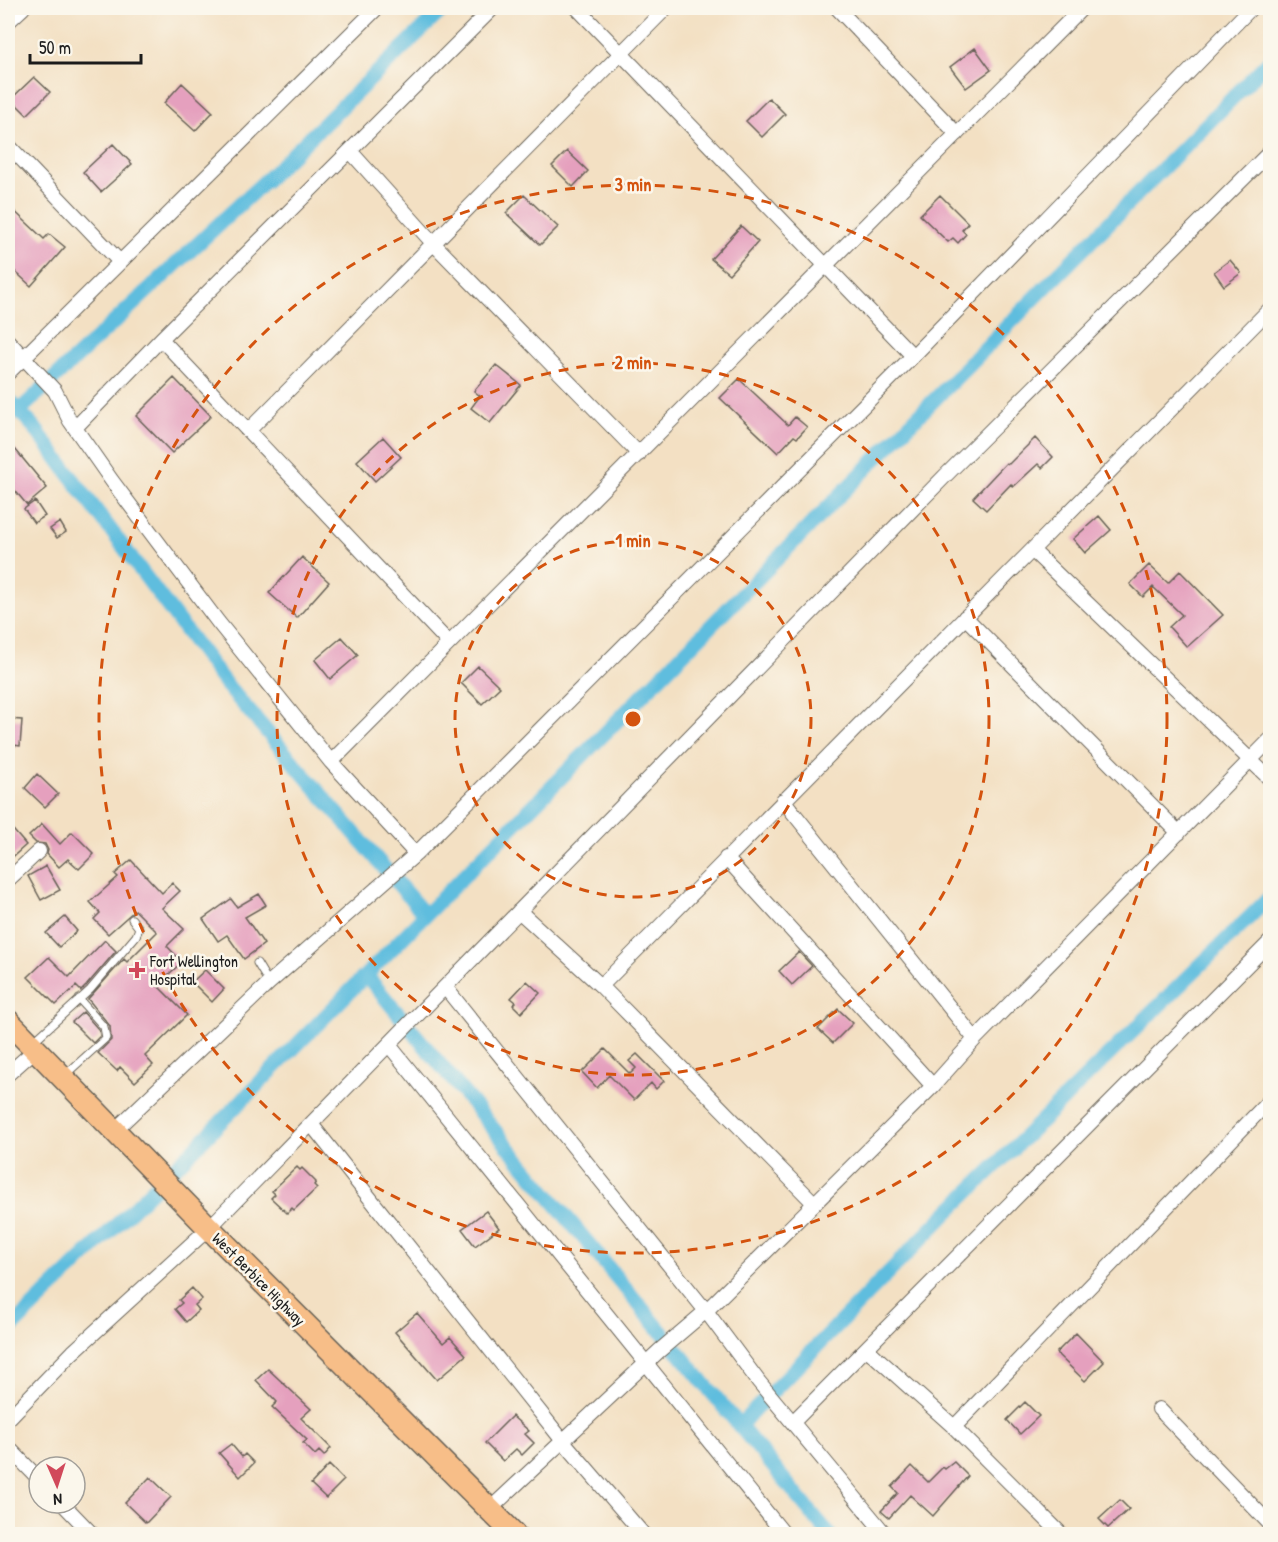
<svg xmlns="http://www.w3.org/2000/svg" width="1278" height="1542" viewBox="0 0 1278 1542" font-family="'Patrick Hand',sans-serif">
<style>
.lines{fill:none;stroke-linecap:round;stroke-linejoin:round}
.canal{stroke:#5fbdde;stroke-width:15}
.building{fill:#e5a0be}
.lane-casing{stroke:#676156;stroke-width:9}
.street-casing{stroke:#676156;stroke-width:16}
.primary-casing{stroke:#676156;stroke-width:25}
.lane{stroke:#fff;stroke-width:7}
.street{stroke:#fff;stroke-width:14}
.primary{stroke:#f7be88;stroke-width:22}
.ring{fill:none;stroke:#d4530e;stroke-width:3;stroke-dasharray:10 8}
.poi-dot{fill:#d1495b;stroke:#fbf7ec;stroke-width:2}
.labels{text-anchor:middle;dominant-baseline:central;stroke-width:5;stroke-linejoin:round;paint-order:stroke}
.poi-label{font-size:16px;fill:#1c1c1c;stroke:#fbf7ec;text-anchor:start}
.street-label{font-size:16px;fill:#1c1c1c;stroke:#fbf7ec}
.centre{fill:#d4530e;stroke:#fbf7ec;stroke-width:3}
.ring-label{font-size:18px;text-anchor:middle;font-weight:bold;fill:#d4530e;stroke:#fbf7ec;stroke-width:5;stroke-linejoin:round;paint-order:stroke}
</style>
<rect width="100%" height="100%" fill="#fbf7ec"/>
<filter id="ink" filterUnits="userSpaceOnUse"><feTurbulence type="fractalNoise" baseFrequency=".0167" numOctaves="2"/><feDisplacementMap in="SourceGraphic" scale="12" xChannelSelector="R" yChannelSelector="G"/><feConvolveMatrix kernelMatrix="1 2 1 2 8 2 1 2 1" color-interpolation-filters="sRGB"/></filter>
<filter id="wash" filterUnits="userSpaceOnUse"><feTurbulence type="fractalNoise" baseFrequency=".008" numOctaves="4" result="noise"/><feDisplacementMap in="SourceGraphic" scale="24" xChannelSelector="R" yChannelSelector="G"/><feGaussianBlur stdDeviation="1.35" result="paint"/><feColorMatrix in="noise" values="0 0 0 0 0 0 0 0 0 0 0 0 0 0 0 0 0 1.4 0 .05"/><feComposite in="paint" operator="in"/></filter>
<g filter="url(#wash)">
<rect width="100%" height="100%" fill="#f3e0c3"/>
<g class="lines">
<!-- canal -->
<path class="canal" d="M8,399L34,427L224,682L425,915
M19,411L265,181L444,8
M366,975L829,1534
M8,1331L196,1147L1270,60
M739,1426L942,1218L1270,897"/>
</g>
<g id="blocks">
<!-- building -->
<path class="building" d="M975,48L991,70L966,88L950,67Z
M34,77L50,92L27,115L11,99Z
M182,83L213,112L195,131L164,103Z
M769,98L785,114L762,137L746,121Z
M113,144L132,164L101,192L83,172Z
M567,151L588,171L573,187L552,166Z
M524,195L558,227L540,245L506,213Z
M940,195L968,223L962,230L966,234L958,243L953,238L948,242L920,215Z
M8,205L44,239L49,234L65,247L31,286L8,265Z
M741,226L758,242L729,274L711,259Z
M1230,260L1241,273L1224,286L1214,272Z
M496,365L521,385L490,423L471,408L480,396L474,391Z
M174,378L211,416L172,453L136,416Z
M739,379L788,425L795,417L807,427L797,438L794,436L778,453L720,398Z
M383,437L401,457L375,481L357,461Z
M1035,438L1053,457L1042,468L1038,464L1013,487L1011,484L986,510L973,498L1006,463L1009,464Z
M15,449L47,488L27,505L8,482V455Z
M35,501L45,516L34,523L24,509Z
M1099,516L1111,530L1085,553L1073,539Z
M60,522L66,532L57,538L50,529Z
M302,557L329,582L297,618L269,593Z
M1149,565L1168,583L1180,571L1223,615L1187,647L1169,627L1182,615L1153,587L1143,597L1130,584Z
M342,637L358,655L330,679L315,660Z
M478,666L500,687L482,704L461,683Z
M8,719L22,720L20,746L8,744Z
M37,774L58,794L45,807L25,788Z
M8,824L26,845L8,861Z
M42,824L60,844L72,832L94,854L79,869L68,859L59,867L47,854L48,850L45,844L36,843L29,836Z
M131,860L162,893L172,883L180,891L162,908L184,929L167,946L182,962L157,985L187,1015L145,1056L153,1065L135,1082L120,1067L117,1071L98,1053L111,1040L110,1026L88,999L124,959L127,962L157,932L135,910L108,934L94,919L100,913L90,902L118,877L115,874Z
M46,866L60,890L41,900L28,876Z
M259,894L266,905L245,917L264,944L244,959L227,935L218,941L203,919L231,899L237,907Z
M65,917L77,931L59,947L46,933Z
M105,940L116,951L86,986L81,991L76,986L56,1005L28,977L49,957L69,977Z
M799,952L812,966L792,985L779,971Z
M205,970L224,989L212,1002L192,982Z
M527,981L540,993L521,1013L513,1005L516,1002L511,998Z
M838,1009L853,1023L833,1043L818,1029Z
M83,1012L99,1030L100,1036L93,1043L72,1022Z
M605,1049L630,1074L636,1068L629,1061L637,1054L664,1081L656,1089L651,1083L634,1100L609,1075L597,1088L582,1072Z
M297,1167L300,1170L302,1168L316,1182L314,1185L317,1188L294,1210L292,1208L287,1213L271,1198L275,1194L272,1191Z
M486,1211L499,1228L475,1246L462,1229Z
M192,1288L202,1299L195,1305L199,1310L186,1322L175,1309L182,1303L179,1300Z
M417,1313L443,1343L450,1337L466,1355L437,1380L395,1332Z
M1076,1333L1104,1362L1085,1381L1056,1353Z
M268,1369L311,1409L301,1418L331,1448L324,1456L319,1451L315,1455L303,1443L307,1440L272,1407L277,1402L256,1380Z
M1025,1402L1039,1416L1020,1434L1007,1420Z
M512,1416L529,1431L525,1434L534,1443L522,1455L516,1449L503,1461L485,1443Z
M231,1444L242,1457L245,1454L254,1463L240,1477L219,1453Z
M954,1462L968,1476L933,1516L910,1495L889,1518L881,1511L898,1493L892,1487L912,1466L928,1482L943,1467L945,1469Z
M329,1465L344,1480L326,1498L311,1484Z
M150,1477L171,1497L146,1523L125,1503Z
M1120,1500L1129,1509L1108,1528L1099,1519Z"/>
</g>
</g>
<g filter="url(#ink)">
<use href="#blocks" fill-opacity="0" stroke="#676156" stroke-width="1.5"/>
<g class="lines">
<defs>
<path id="lane" d="M257,963L269,983
M33,1042L90,990L136,936L139,928L132,919
M64,1076L106,1038L104,1027L79,999"/>
<path id="street" d="M577,8L913,356
M837,8L957,134
M8,22L23,8
M8,145L120,262
M350,151L432,242L639,454
M161,339L448,642
M8,341L55,391L70,421L112,481L218,622L331,762L416,854
M8,373L377,8
M75,428L161,339L493,8
M249,430L666,8
M1032,550L1270,309
M965,617L1179,833
M331,762L1082,8
M783,800L975,1039
M726,858L933,1086
M8,880L39,851
M519,911L601,986L1032,550L1270,779
M601,986L814,1203
M445,987L706,1311L759,1382L885,1534
M389,1045L784,1534
M8,1074L36,1049
M311,1124L563,1441L643,1534
M114,1131L269,983L416,854L913,356L1251,8
M867,1349L954,1427L1061,1534
M1159,1409L1270,1524
M8,1419L73,1352L209,1228L945,476L1270,152
M793,1422L1270,942
M954,1427L1270,1100
M8,1447L39,1479
M62,1503L92,1534
M489,1510L659,1351L706,1311L933,1086L975,1039L1270,740"/>
<path id="primary" d="M8,1021L209,1228L514,1534"/>
</defs>
<!-- lane casing -->
<use href="#lane" class="lane-casing"/>
<!-- street casing -->
<use href="#street" class="street-casing"/>
<!-- primary casing -->
<use href="#primary" class="primary-casing"/>
<!-- lane -->
<use href="#lane" class="lane"/>
<!-- street -->
<use href="#street" class="street"/>
<!-- primary -->
<use href="#primary" class="primary"/>
</g>
</g>
<!-- distance rings -->
<g class="ring">
<circle cx="633" cy="719" r="178"/>
<circle cx="633" cy="719" r="356"/>
<circle cx="633" cy="719" r="534"/>
</g>
<!-- markers -->
<path class="poi-dot" d="M134 961h6v6h6v6h-6v6h-6v-6h-6v-6h6z"/>
<g class="labels">
<!-- poi labels -->
<g class="poi-label">
<text x="150" y="961">Fort Wellington<tspan x="150" dy="18">Hospital</tspan></text>
</g>
<!-- street labels -->
<g class="street-label">
<text transform="translate(259 1279) rotate(45)">West Berbice Highway</text>
</g>
</g>
<circle cx="633" cy="719" r="9" class="centre"/>
<g class="ring-label">
<text x="633" y="191">3 min</text>
<text x="633" y="369">2 min</text>
<text x="633" y="547">1 min</text>
</g>
<!-- margin -->
<rect width="1278" height="1542" fill="none" stroke="#fbf7ec" stroke-width="30"/>
<!-- north arrow -->
<g transform="translate(57 1485) rotate(177)"><circle r="28" fill="#fbf7ec" stroke="#a29f99" stroke-width="1.5"/>
<path d="M0-4.5L10 22L0 15L-10 22Z" fill="#d1495b"/>
<text y="-9" font-size="16" font-weight="bold" text-anchor="middle" fill="#1c1c1c">N</text>
</g>
<!-- scale -->
<path d="M30 54v9h111v-9" fill="none" stroke="#1c1c1c" stroke-width="3"/>
<text x="39" y="54" font-size="18" fill="#1c1c1c" stroke="#fbf7ec" stroke-width="4.5" paint-order="stroke">50 m</text>
</svg>
